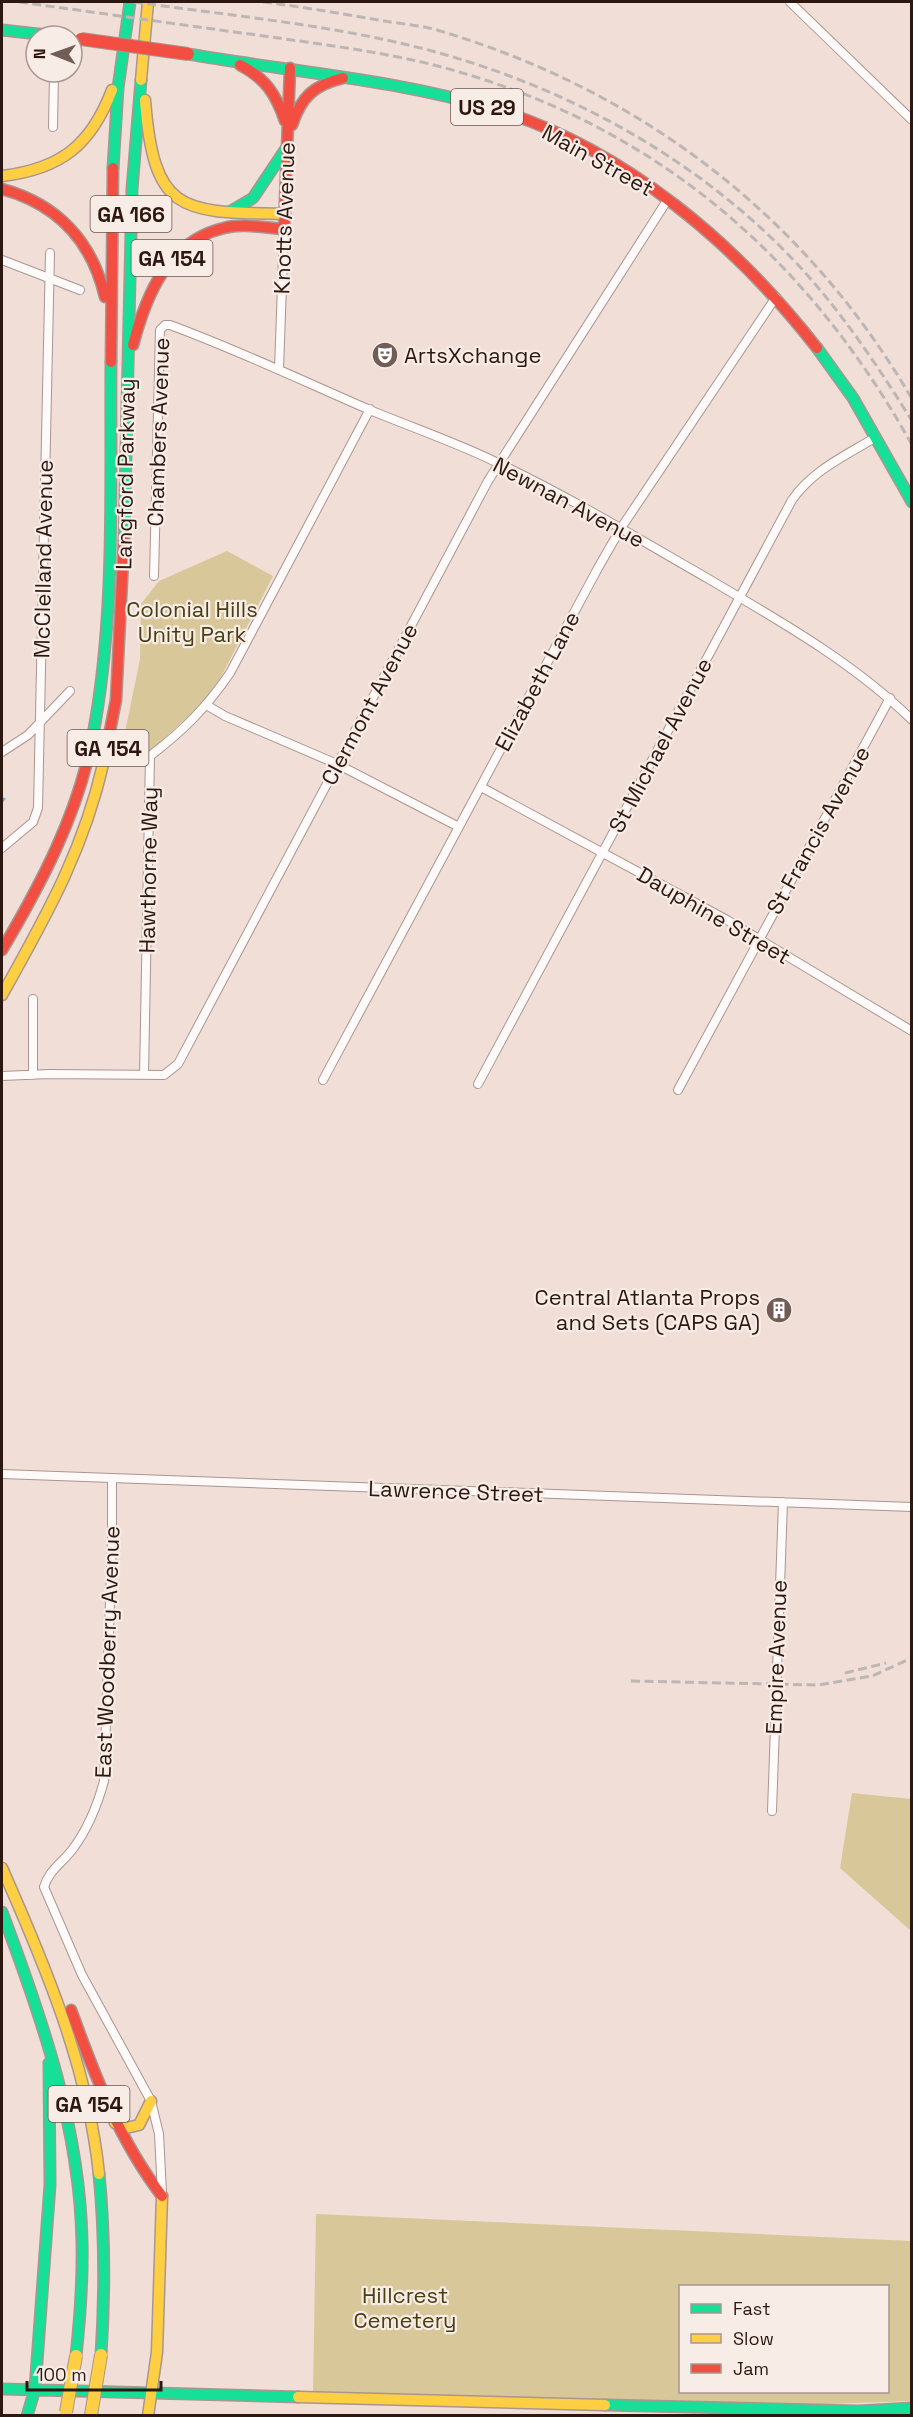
<svg xmlns="http://www.w3.org/2000/svg" width="913" height="2417" viewBox="0 0 913 2417" font-family="'Space Grotesk',sans-serif">
<style>
.green{fill:#d8c799;fill-rule:evenodd}
.lines{fill:none;stroke-linecap:round;stroke-linejoin:round}
.stream{stroke:#4cc6df;stroke-width:3}
.street-casing{stroke:#a89690;stroke-width:10}
.fast-casing{stroke:#a89690;stroke-width:13}
.slow-casing{stroke:#a89690;stroke-width:13}
.jam-casing{stroke:#a89690;stroke-width:13}
.street{stroke:#fdfaf9;stroke-width:8}
.fast{stroke:#16e098;stroke-width:10}
.slow{stroke:#ffcf43;stroke-width:10}
.jam{stroke:#f24e42;stroke-width:10}
.rail{stroke:#bcb7b5;stroke-width:3;stroke-dasharray:9 4.5;stroke-linecap:butt}
.slow-bridge-casing{stroke:#a89690;stroke-width:14;stroke-linecap:butt}
.jam-bridge-casing{stroke:#a89690;stroke-width:14;stroke-linecap:butt}
.slow-bridge{stroke:#ffcf43;stroke-width:12}
.jam-bridge{stroke:#f24e42;stroke-width:12}
.labels{text-anchor:middle;dominant-baseline:central;stroke-width:4.5;stroke-linejoin:round;paint-order:stroke}
.shield{fill:#f8ece7;stroke:#6a5851;stroke-width:1.5}
.shield-label{font-size:21px;font-weight:bold;fill:#2d1811}
.street-label{font-size:22px;fill:#2d1811;stroke:#f8ece7}
.poi-label{font-size:22px;fill:#2d1811;stroke:#f8ece7;text-anchor:start}
.park-label{font-size:22px;fill:#484011;stroke:#f8ece7}
</style>
<rect width="100%" height="100%" fill="#f1ded7"/>
<!-- green -->
<path class="green" d="M227,551L273,576L222,675L206,700L146,755L122,747L140,659L141,604L159,581Z
M852,1793L911,1799V1931L840,1868Z
M316,2214L911,2241V2401L801,2405L313,2394ZM680,2286H888V2392H680Z"/>
<g class="lines">
<!-- stream -->
<path class="stream" d="M2,801L4,799"/>
<defs>
<path id="street" d="M790,2L912,120
M53,127L54,72
M2,260L80,290
M279,369L284,229
M154,576L160,330L165,325H170C238,350 303,381 370,410C413,428 458,443 500,464C571,498 639,539 707,578C778,620 853,662 912,720
M208,706L225,716L337,764L459,827
M2,752L28,735L70,691
M481,787L727,920L912,1031
M2,848L33,822L38,808L50,253
M33,1075V999
M144,1075L150,756C184,730 206,708 230,673L370,409
M2,1076L49,1074L164,1075L178,1064L488,481L668,199
M323,1080L598,568L621,528L776,297
M478,1084L792,500C813,470 845,456 876,437
M678,1090L890,698
M2,1474L912,1507
M112,1478V1541L104,1781C97,1807 88,1829 72,1850C62,1863 49,1870 44,1887L82,1975L151,2101L159,2134L162,2193
M772,1811L783,1502"/>
<path id="fast" d="M2,30L56,36
M188,54C292,72 396,79 498,110
M113,168L118,88L130,2
M231,211L253,198L287,147
M817,348L853,398L912,502
M124,540L132,189L141,80
M92,740C116,618 110,486 111,362
M2,1912C42,2018 80,2128 82,2242C83,2281 80,2318 76,2356
M99,2174C105,2235 105,2294 101,2355
M2,2389L298,2397
M35,2389L50,2185L49,2063
M605,2405L858,2411L912,2408
M27,2416L35,2389"/>
<path id="slow" d="M141,80L148,2
M145,100C154,215 182,212 285,214
M2,176C61,169 91,145 112,90
M2,995C48,913 87,844 106,751
M2,1868C45,1965 88,2067 99,2174
M115,2123L126,2128L139,2125L151,2101
M298,2397L605,2405
M148,2416L157,2352L162,2196"/>
<path id="jam" d="M240,65C265,78 276,94 285,121
M498,110C626,150 736,244 817,348
M292,125C301,97 314,85 343,78
M2,189C57,204 92,241 105,297
M284,229L290,68
M133,345C146,295 168,241 224,228C243,223 265,228 284,229
M111,362L113,168
M106,751L116,700L124,540
M2,950C41,884 77,816 92,740
M71,2010C95,2076 119,2140 162,2196"/>
</defs>
<!-- street casing -->
<use href="#street" class="street-casing"/>
<!-- fast casing -->
<use href="#fast" class="fast-casing"/>
<!-- slow casing -->
<use href="#slow" class="slow-casing"/>
<!-- jam casing -->
<use href="#jam" class="jam-casing"/>
<!-- street -->
<use href="#street" class="street"/>
<!-- fast -->
<use href="#fast" class="fast"/>
<!-- slow -->
<use href="#slow" class="slow"/>
<!-- jam -->
<use href="#jam" class="jam"/>
<!-- rail -->
<path class="rail" d="M19,2C100,13 182,25 264,36C319,44 376,51 430,64C648,119 804,251 912,445
M134,2C233,16 335,25 432,51C580,91 722,172 821,291C855,332 884,376 912,421
M263,2C303,7 344,14 384,21C401,24 420,25 437,30C640,90 805,215 912,399
M845,1673L886,1663
M631,1681L819,1685L872,1676L912,1658"/>
<defs>
<path id="slow-bridge" d="M66,2412L76,2356
M91,2415L101,2355"/>
<path id="jam-bridge" d="M81,39L188,54"/>
</defs>
<!-- slow-bridge casing -->
<use href="#slow-bridge" class="slow-bridge-casing"/>
<!-- jam-bridge casing -->
<use href="#jam-bridge" class="jam-bridge-casing"/>
<!-- slow-bridge -->
<use href="#slow-bridge" class="slow-bridge"/>
<!-- jam-bridge -->
<use href="#jam-bridge" class="jam-bridge"/>
</g>
<!-- icons -->
<defs>
<symbol id="theatre-disc" viewBox="-11 -11 22 22"><circle r="9.5" fill="#725d56" stroke="#f8ece7"/><path d="M-5-5.5Q0-4 5-5.5V0Q5 5 0 6Q-5 5-5 0ZM-3.3-2.5H-1v1.5H-3.3ZM1-2.5H3.3v1.5H1ZM-2.8 1Q0 5.5 2.8 1Z" fill="#fff"/></symbol>
<symbol id="building-disc" viewBox="-11 -11 22 22"><circle r="9.5" fill="#725d56" stroke="#f8ece7"/><path d="M-4-6H4V6H1V3H-1V6H-4ZM-2.5-4.3h1.7v1.8h-1.7ZM.8-4.3h1.7v1.8H.8ZM-2.5-1h1.7V.8h-1.7ZM.8-1h1.7V.8H.8Z" fill="#fff"/></symbol>
</defs>
<g fill-rule="evenodd">
<use href="#theatre-disc" x="370" y="340" width="30" height="30"/>
<use href="#building-disc" x="764" y="1295" width="30" height="30"/>
</g>
<g class="labels">
<!-- shield labels -->
<g class="shield">
<rect x="451" y="89" width="72" height="36" rx="4.5"/>
<rect x="90.5" y="196" width="81" height="36" rx="4.5"/>
<rect x="131.5" y="240" width="81" height="36" rx="4.5"/>
<rect x="67.5" y="730" width="81" height="36" rx="4.5"/>
<rect x="48.5" y="2086" width="81" height="36" rx="4.5"/>
</g>
<g class="shield-label">
<text x="487" y="107">US 29</text>
<text x="131" y="214">GA 166</text>
<text x="172" y="258">GA 154</text>
<text x="108" y="748">GA 154</text>
<text x="89" y="2104">GA 154</text>
</g>
<!-- street labels -->
<g class="street-label">
<text transform="translate(598 160) rotate(29)">Main Street</text>
<text transform="translate(284 218) rotate(-88)">Knotts Avenue</text>
<text transform="translate(158 432) rotate(-88)">Chambers Avenue</text>
<text transform="translate(125 474) rotate(-89)">Langford Parkway</text>
<text transform="translate(569 502) rotate(28)">Newnan Avenue</text>
<text transform="translate(43 559) rotate(-89)">McClelland Avenue</text>
<text transform="translate(537 681) rotate(-62)">Elizabeth Lane</text>
<text transform="translate(369 704) rotate(-62)">Clermont Avenue</text>
<text transform="translate(660 745) rotate(-62)">St Michael Avenue</text>
<text transform="translate(818 830) rotate(-61)">St Francis Avenue</text>
<text transform="translate(148 870) rotate(-89)">Hawthorne Way</text>
<text transform="translate(714 915) rotate(30)">Dauphine Street</text>
<text transform="translate(456 1491) rotate(2)">Lawrence Street</text>
<text transform="translate(107 1652) rotate(-88)">East Woodberry Avenue</text>
<text transform="translate(776 1657) rotate(-88)">Empire Avenue</text>
</g>
<!-- poi labels -->
<g class="poi-label">
<text x="404" y="355">ArtsXchange</text>
<text x="760" y="1297" text-anchor="end">Central Atlanta Props<tspan x="760" dy="25">and Sets (CAPS GA)</tspan></text>
</g>
<!-- park labels -->
<g class="park-label">
<text x="192" y="609">Colonial Hills<tspan x="192" dy="25">Unity Park</tspan></text>
<text x="405" y="2295">Hillcrest<tspan x="405" dy="25">Cemetery</tspan></text>
</g>
</g>
<!-- border -->
<rect width="913" height="2417" fill="none" stroke="#2d1811" stroke-width="6"/>
<!-- legend -->
<rect x="679" y="2285" width="210" height="108" fill="#f8ece7" stroke="#a79791" stroke-width="1.5"/>
<rect x="691" y="2304" width="30" height="9" fill="#16e098" stroke="#a79791" stroke-width="1.5"/>
<text x="733" y="2315" font-size="18" fill="#2d1811">Fast</text>
<rect x="691" y="2334" width="30" height="9" fill="#ffcf43" stroke="#a79791" stroke-width="1.5"/>
<text x="733" y="2345" font-size="18" fill="#2d1811">Slow</text>
<rect x="691" y="2364" width="30" height="9" fill="#f24e42" stroke="#a79791" stroke-width="1.5"/>
<text x="733" y="2375" font-size="18" fill="#2d1811">Jam</text>
<!-- north arrow -->
<g transform="translate(54 54) rotate(271)"><circle r="28" fill="#f8ece7" stroke="#a79791" stroke-width="1.5"/>
<path d="M0-4.5L10 22L0 15L-10 22Z" fill="#725d56"/>
<text y="-9" font-size="16" font-weight="bold" text-anchor="middle" fill="#2d1811">N</text>
</g>
<!-- scale -->
<path d="M27 2381v9h134v-9" fill="none" stroke="#2d1811" stroke-width="3"/>
<text x="36" y="2381" font-size="18" fill="#2d1811" stroke="#f8ece7" stroke-width="4.5" paint-order="stroke">100 m</text>
</svg>
